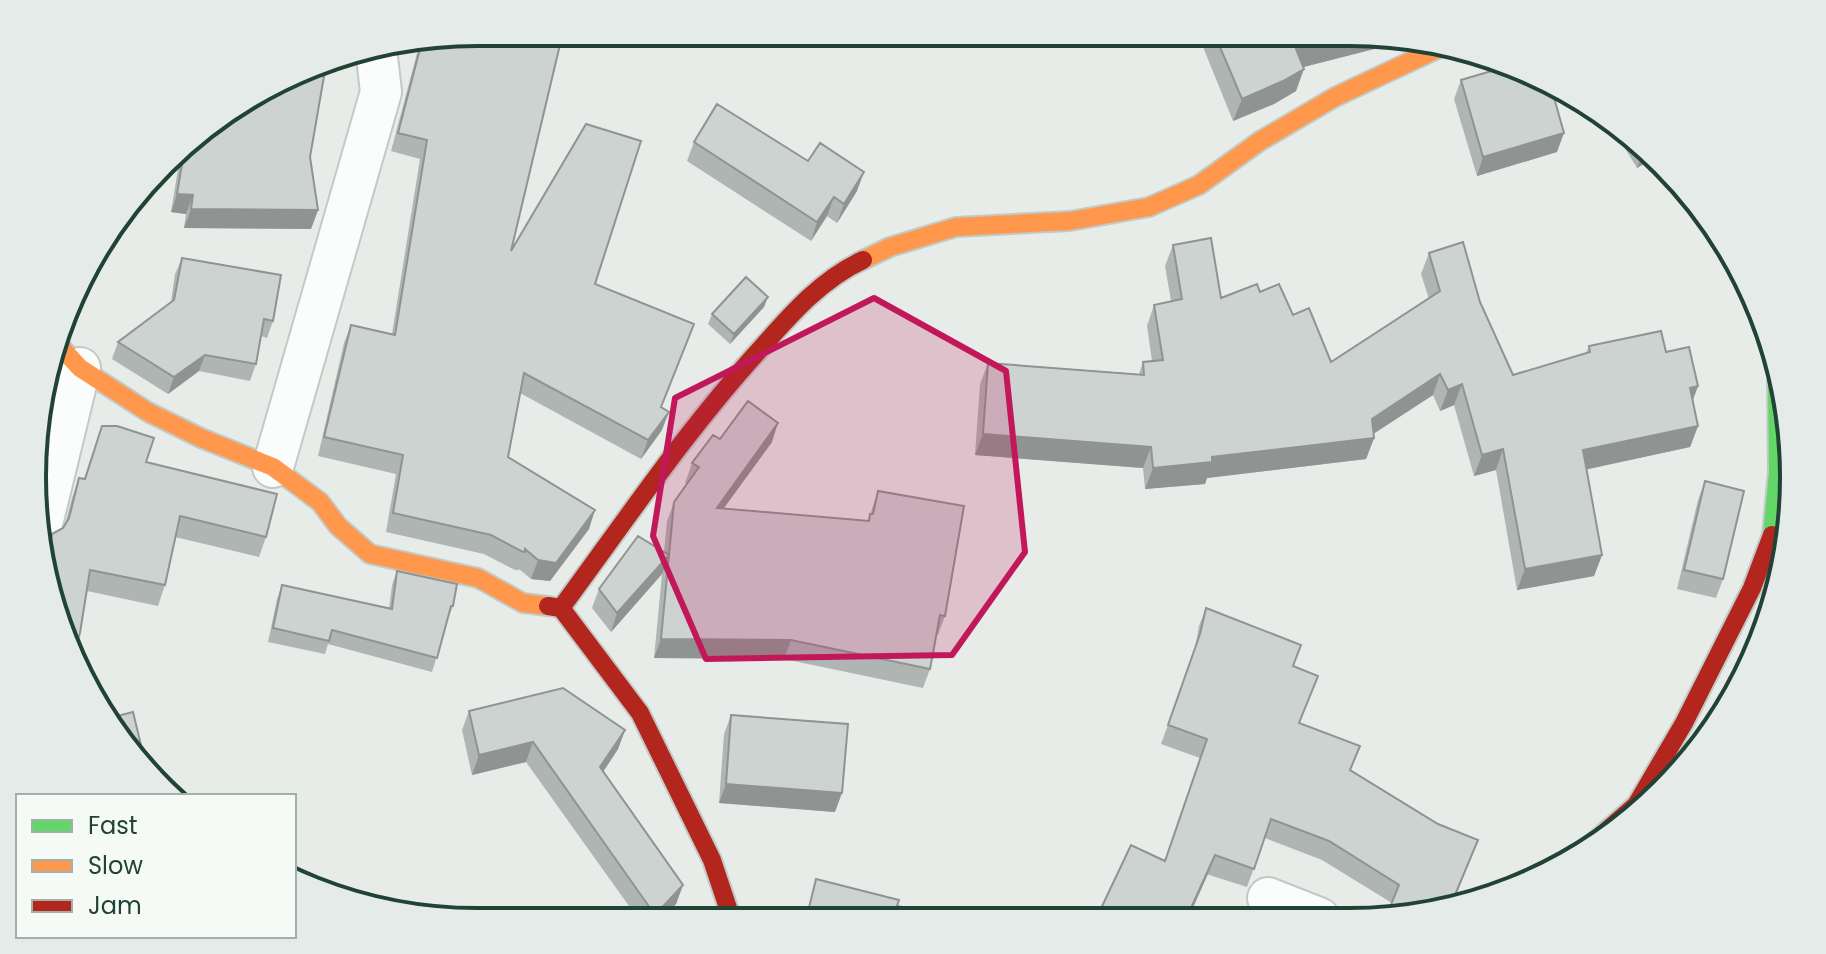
<svg xmlns="http://www.w3.org/2000/svg" width="1826" height="954" viewBox="0 0 1826 954" font-family="Poppins,sans-serif">
<style>
.lines{fill:none;stroke-linecap:round;stroke-linejoin:round}
.street-casing{stroke:#c4c9c6;stroke-width:44}
.fast-casing{stroke:#c2cac6;stroke-width:22}
.slow-casing{stroke:#c2cac6;stroke-width:22}
.jam-casing{stroke:#c2cac6;stroke-width:22}
.street{stroke:#fbfcfc;stroke-width:40}
.fast{stroke:#63d668;stroke-width:18}
.slow{stroke:#ff974d;stroke-width:18}
.jam{stroke:#b3261e;stroke-width:18}
.wall{fill:#afb5b3}
.shaded-wall{fill:#8f9492}
.building{fill:#ccd3d0;stroke:#8f9492;stroke-width:2}
.marked{fill:#c2185b;fill-opacity:0.2;stroke:#c2185b;stroke-width:6;stroke-linejoin:round}
.rim{fill:none;stroke:#214336;stroke-width:4}
</style>
<rect width="100%" height="100%" fill="#e7ece9"/>
<g class="lines">
<defs>
<path id="street" d="M273,467L381,92L377,57L373,49
M40,532L80,368
M1268,898L1319,918"/>
<path id="fast" d="M1772,535L1778,472L1777,383"/>
<path id="slow" d="M863,260L890,247L956,227L1070,221L1149,207L1199,185L1260,141L1335,97L1437,49
M56,342L80,368L148,412L201,438L273,467L320,502L338,526L370,554L478,578L523,603L548,606"/>
<path id="jam" d="M548,606L561,608L640,713L712,860L732,920
M561,608C626,520 688,428 762,347C792,313 822,279 863,260
M1581,853L1636,805L1684,723L1752,588L1772,535"/>
</defs>
<!-- street casing -->
<use href="#street" class="street-casing"/>
<!-- fast casing -->
<use href="#fast" class="fast-casing"/>
<!-- slow casing -->
<use href="#slow" class="slow-casing"/>
<!-- jam casing -->
<use href="#jam" class="jam-casing"/>
<!-- street -->
<use href="#street" class="street"/>
<!-- fast -->
<use href="#fast" class="fast"/>
<!-- slow -->
<use href="#slow" class="slow"/>
<!-- jam -->
<use href="#jam" class="jam"/>
</g>
<!-- wall -->
<path class="wall" d="M477,32L511,251L694,324L661,408L662,430L641,459L520,393L508,457L589,529L550,581L531,579L519,569V570H515L484,554L386,532L396,474L318,456L344,343L351,325L392,334L420,159L391,151L420,42Z
M1204,33H1378L1382,47L1303,67L1296,91L1274,104L1233,121L1201,42Z
M1461,80L1557,152L1477,176L1454,99Z
M206,124L310,157L318,210L311,229L184,228L186,214L171,212L181,151Z
M1613,129L1652,159L1637,168Z
M694,142L857,191L837,223L827,216L811,241L687,161Z
M1660,166L1684,184L1687,189L1678,195Z
M1173,245L1221,298L1260,292L1293,315L1331,362L1429,299L1421,274L1429,253L1480,302L1513,375L1586,353L1589,346L1666,352L1698,386L1692,401L1698,426L1690,447L1586,469L1602,555L1594,576L1517,590L1496,470L1474,476L1454,405L1440,411L1433,395L1373,434L1374,438L1366,459L1207,478L1205,484L1145,489L1143,468L975,455L980,384L988,363L1139,374L1143,362L1152,361L1147,326L1154,305L1171,301L1165,266Z
M182,258L273,321L267,338L261,336L256,364L250,381L199,371L168,394L112,359L118,342L171,302L175,274Z
M764,307L730,344L708,324L712,314Z
M102,426L146,462L266,537L259,557L175,537L165,585L158,606L87,591L73,655L45,552L52,534L63,528L65,525L72,498L79,478L84,479Z
M720,439L772,442L724,508L868,521L878,491L945,616L938,635L936,634L930,669L923,688L784,659L654,658L662,574L611,632L592,608L599,589L664,552L667,521L674,502L688,484L685,483L692,463Z
M1705,481L1723,579L1716,598L1677,589L1698,500Z
M397,571L453,606L448,619L432,672L328,644L325,654L268,642L277,599L282,585L389,609L392,585Z
M1206,608L1293,667L1300,723L1351,770L1438,824L1478,840L1452,906L1408,918H1386L1392,903L1322,860L1265,838L1247,887L1165,861L1200,758L1161,744L1194,653L1199,626Z
M469,711L625,730L618,749L603,772L683,885L676,904L661,920H639L526,762L472,775L462,730Z
M731,715L835,812L719,803L724,734Z
M816,879L897,906L964,919L805,920Z"/>
<!-- shaded-wall -->
<path class="shaded-wall" d="M1359,33H1378L1400,39L1382,47L1288,71L1296,49Z
M1304,69L1296,91L1274,104L1233,121L1242,99Z
M1564,133L1557,152L1477,176L1483,157Z
M1643,152L1652,159L1637,168Z
M864,172L857,191L837,223L844,204Z
M1682,183L1687,189L1678,195Z
M177,194L193,195L186,214L171,212Z
M834,197L827,216L811,241L817,222Z
M191,209L318,210L311,229L184,228Z
M768,297L764,307L730,344L734,334Z
M205,355L199,371L168,394L174,377Z
M1440,374L1433,395L1367,438H1374L1366,459L1207,478L1205,484L1145,489L1153,468L1212,457L1372,419Z
M1462,384L1454,405L1440,411L1448,390Z
M1698,386L1690,408V388Z
M669,412L662,430L641,459L648,440Z
M778,423L772,442L710,527L717,508Z
M1698,426L1690,447L1575,472L1583,450Z
M983,434L1151,447L1143,468L975,455Z
M1503,449L1496,470L1474,476L1482,455Z
M595,510L589,529L550,581L531,579L538,560Z
M669,555L662,574L611,632L617,613Z
M1602,555L1594,576L1517,590L1525,569Z
M661,639L791,640L784,659L654,658Z
M625,730L618,749L593,787L600,767Z
M533,742L526,762L472,775L479,755Z
M726,784L842,793L835,812L719,803Z
M1215,855L1208,874L1188,919H1186Z
M683,885L676,904L661,920H653L655,915Z"/>
<!-- building -->
<path class="building" d="M477,32H563L511,251L586,124L641,141L595,284L694,324L661,407L669,412L648,440L524,373L508,457L595,510L556,563L538,560L525,549V552L521,551L491,535L393,513L403,455L324,437L351,325L395,335L427,140L398,133L422,41Z
M1214,33H1359L1296,49L1304,69L1283,81L1242,99Z
M327,59L310,157L318,210L191,209L193,195L177,194L185,146L206,124Z
M1505,67L1546,78L1549,80L1564,133L1483,157L1461,80Z
M717,104L808,161L820,143L864,172L844,204L834,197L817,222L694,142Z
M1211,238L1221,298L1257,284L1260,292L1279,284L1293,315L1309,308L1331,362L1440,291L1429,253L1463,242L1480,302L1513,375L1590,352L1589,346L1661,331L1666,352L1689,347L1698,386L1690,388L1698,426L1583,450L1602,555L1525,569L1503,449L1482,455L1462,384L1448,390L1440,374L1372,419L1374,438L1212,457V462L1153,468L1151,447L983,434L988,363L1144,375L1143,362L1163,360L1154,305L1182,299L1173,245Z
M182,258L281,275L273,321L264,319L256,364L205,355L174,377L118,342L174,300Z
M746,277L768,297L734,334L712,314Z
M748,401L778,423L717,508L869,521L870,514H873L878,491L964,506L945,616L940,615L930,669L791,640L661,639L669,555L617,613L599,589L638,536L669,555L674,502L699,467L692,463L713,435L720,439Z
M102,426H117L154,438L146,462L277,494L266,537L180,516L165,585L90,570L80,633L73,655L47,560L52,534L63,528L69,518L79,478L85,479Z
M1705,481L1744,491L1723,579L1684,570Z
M397,571L457,584L453,606H451L437,658L332,630L329,641L273,628L282,585L392,609Z
M1206,608L1301,645L1293,666L1318,676L1299,723L1360,746L1350,770L1438,824L1478,840L1450,907L1408,918H1404L1388,912L1399,885L1329,841L1271,819L1254,869L1215,855L1186,919H1096L1131,845L1165,861L1207,739L1168,725L1200,634Z
M563,688L625,730L600,767L683,885L655,915L533,742L479,755L469,711Z
M133,712L147,770L109,718Z
M731,715L848,724L842,793L726,784Z
M816,879L899,900L897,906L964,919L806,920Z"/>
<!-- marked area -->
<path class="marked" d="M874,298L1006,371L1025,552L952,655L706,659L653,536L675,398Z"/>
<!-- crop -->
<path d="M0 0H1826V954H0ZM477 46H1349A431 431 0 0 1 1780 477V477A431 431 0 0 1 1349 908H477A431 431 0 0 1 46 477V477A431 431 0 0 1 477 46Z" fill="#e4ebe8" fill-rule="evenodd"/>
<path class="rim" d="M477 46H1349A431 431 0 0 1 1780 477V477A431 431 0 0 1 1349 908H477A431 431 0 0 1 46 477V477A431 431 0 0 1 477 46Z"/>
<!-- legend -->
<rect x="16" y="794" width="280" height="144" fill="#f5faf7" stroke="#a0b1aa" stroke-width="2"/>
<rect x="32" y="820" width="40" height="12" fill="#63d668" stroke="#a0b1aa" stroke-width="2"/>
<text x="88" y="834" font-size="24" fill="#214336">Fast</text>
<rect x="32" y="860" width="40" height="12" fill="#ff974d" stroke="#a0b1aa" stroke-width="2"/>
<text x="88" y="874" font-size="24" fill="#214336">Slow</text>
<rect x="32" y="900" width="40" height="12" fill="#b3261e" stroke="#a0b1aa" stroke-width="2"/>
<text x="88" y="914" font-size="24" fill="#214336">Jam</text>
</svg>
